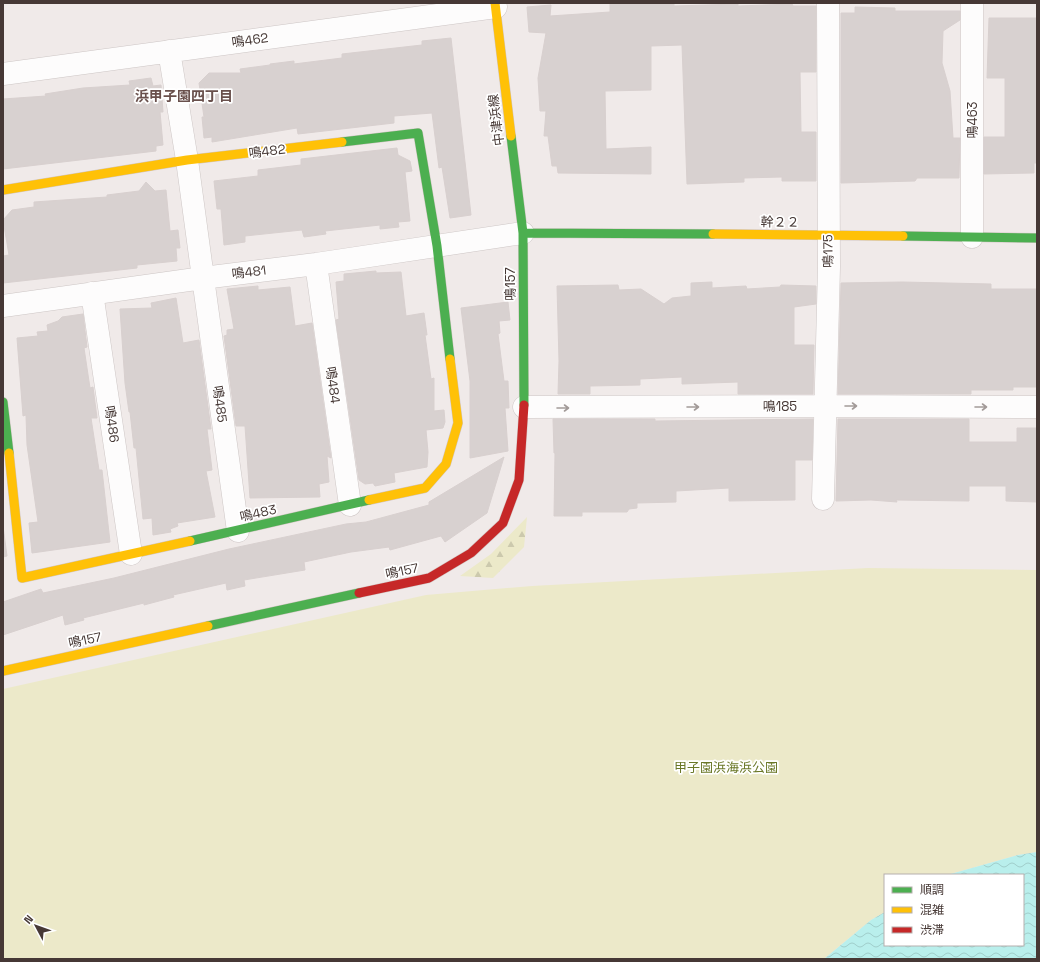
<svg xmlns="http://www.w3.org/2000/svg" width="1040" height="962" viewBox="0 0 1040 962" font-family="'Space Grotesk','Noto Sans JP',sans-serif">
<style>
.forest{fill:url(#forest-firs)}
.green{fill:#ece9c9}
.water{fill:url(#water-waves)}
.building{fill:#d8d1d0;stroke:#d8d0cf}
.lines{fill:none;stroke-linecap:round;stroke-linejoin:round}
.street-casing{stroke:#cdc6c5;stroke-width:23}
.fast-casing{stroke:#d2c6c3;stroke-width:10}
.slow-casing{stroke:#d2c6c3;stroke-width:10}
.jam-casing{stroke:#d2c6c3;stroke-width:10}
.street{stroke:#fdfcfc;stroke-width:22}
.fast{stroke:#4caf50;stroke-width:9}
.slow{stroke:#ffc107;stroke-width:9}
.jam{stroke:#c62828;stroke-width:9}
.oneway{stroke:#a29a98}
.labels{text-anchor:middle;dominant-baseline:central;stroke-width:3.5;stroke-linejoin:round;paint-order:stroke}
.street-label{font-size:13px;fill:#463835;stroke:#fff}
.park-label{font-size:13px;fill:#6b7828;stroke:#fff}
.neighbourhood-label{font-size:14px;font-weight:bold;fill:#69504c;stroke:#fff}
</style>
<defs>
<pattern id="forest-firs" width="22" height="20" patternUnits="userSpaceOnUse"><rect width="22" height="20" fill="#ece9c9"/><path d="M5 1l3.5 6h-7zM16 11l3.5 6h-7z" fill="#ccc9ad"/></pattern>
<pattern id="water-waves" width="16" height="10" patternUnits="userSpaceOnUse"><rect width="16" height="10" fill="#b9efec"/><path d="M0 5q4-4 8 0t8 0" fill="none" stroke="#a0cecb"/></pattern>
</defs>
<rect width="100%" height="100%" fill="#f0eae9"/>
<!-- forest -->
<path class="forest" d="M527,517L524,547L493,578L460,576L491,554Z"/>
<!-- green -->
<path class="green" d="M868,568L1037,570V852L1018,855L947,875H885V912L871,920L824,959H3V689L426,595L532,586Z"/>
<!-- water -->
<path class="water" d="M1037,852V959H824L871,920L885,912V945H1023V875H947L1018,855Z"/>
<!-- building -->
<path class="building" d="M610,3H674V6L738,4V6L792,4L793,6H816V72H800L801,132H816V181H782V177L744,178V182L687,184L682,45L651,46V90L605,91L606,149L651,147V174L558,173L557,166H552L548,136H544L546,111H540L538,78L546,33L529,32L527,7L551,5L550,16L610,12Z
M855,7L895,8V11H960V20L943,31L942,63L950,91L953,138H960L959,178H917L915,181L841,183V13H855Z
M989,18H1037V163H1034V173L984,174V137H1005V78H987Z
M451,38L471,215L450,218L442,167L439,168L432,113L394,116V123L298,134L297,128L212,142V137L204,138L202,117H204L199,83L209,73H241L240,69L270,65V64L294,61V64L342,58V54L422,45V41Z
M151,78L153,86L161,85L163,112H160L163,145L156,146V151L3,169V99L46,96L45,94L83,88L130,85L129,81Z
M397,148L398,155L410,161L412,171L405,172L410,221L398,222L399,227L380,229V225L325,231L326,234L304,237L302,230L245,236V242L224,245L221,209H217L214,181L258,176V170L301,165V159Z
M146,182L155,191L166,190L170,231L178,230L180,248H176L177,261L137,265V268L3,283V256L9,255L3,220L12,210L34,207V202L107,197V195L139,191Z
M376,271V273L401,272L406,316L424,313L427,335H425L431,379L434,378V411L444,410L445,422L443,428L426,430L428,452L427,467L394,473L395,482L375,486L373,483L365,484L359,480L336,320L339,319L336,282L344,281V274Z
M712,282V288L746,286L747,289L780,287L781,285L816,286V304L794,307V345H814L813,394H738V382L682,384V377L640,379V385L590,386V394H558L559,361L557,286L618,285L619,290L641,289L664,304L672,298L691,296V283Z
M902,282L991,284V289H1037V387H1013V390H971V394H838L841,283Z
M258,286V290L290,287L295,326L312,323L331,458L327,456L329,482L319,484L320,497L250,498L245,426H236L224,336L227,335V330L234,329L227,289Z
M176,298L183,343L199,340L211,429H207L212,470L206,471L215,517L177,523L178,526L170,529L171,532L153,535L152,518L143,519L136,448H134L130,412H129L125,383L120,309L152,308L151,303Z
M508,302L510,320L499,321L500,333L498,334L504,381H508L509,408H505L508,451L470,458V381L461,308Z
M83,314L87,347L84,348L90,388L93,387L97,418H91L99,470H102L110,542L32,553L29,523L38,522L27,445L26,415L23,416L17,338L38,336L37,332L48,331L47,325L58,321L62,317Z
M553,419H655V421L813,419L812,460H795V500L729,501V488L676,491V502L637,503V508L629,509L627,512H582V516H554L555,453H554Z
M838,419H969V442H1017V428H1037V502L1006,501V486H969V501L896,500L897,502L871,500L836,501Z
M504,457L487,513L445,542L441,536L390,550L389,547L351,552L304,562L305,570L244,580L245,586L227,590L226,583L173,595L174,597L144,605V603L83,618L84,620L65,625L63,615L3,635V602L41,589L43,593L114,578L229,549L346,524L366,522L429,505V502Z
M3,526L7,556L3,557Z"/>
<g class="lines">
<defs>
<path id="street" d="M169,51L187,160L203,278L316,264L523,233
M3,74L496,7
M972,237V3
M316,264L350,505
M92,293L131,554
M3,306L203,278L238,531
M524,407L827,406L1037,407
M823,499L829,267L828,3"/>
<path id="fast" d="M511,136L523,233L524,405
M342,142L418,133L437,246L450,359
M523,233L713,234
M903,236L1037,238
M3,402L9,453
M190,541L369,500
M208,626L359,593"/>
<path id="slow" d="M495,3L511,136
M3,190L187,160L342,142
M713,234L903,236
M9,453L22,578L190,541
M369,500L425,488L446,464L458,423L450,359
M3,671L208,626"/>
<path id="jam" d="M359,593L429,578L471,553L503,523L519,480L524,405"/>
</defs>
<!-- street casing -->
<use href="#street" class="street-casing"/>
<!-- fast casing -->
<use href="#fast" class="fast-casing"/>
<!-- slow casing -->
<use href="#slow" class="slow-casing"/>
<!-- jam casing -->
<use href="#jam" class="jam-casing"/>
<!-- street -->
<use href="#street" class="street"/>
<!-- fast -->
<use href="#fast" class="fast"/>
<!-- slow -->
<use href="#slow" class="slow"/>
<!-- jam -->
<use href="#jam" class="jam"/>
</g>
<!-- one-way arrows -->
<defs><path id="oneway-shaft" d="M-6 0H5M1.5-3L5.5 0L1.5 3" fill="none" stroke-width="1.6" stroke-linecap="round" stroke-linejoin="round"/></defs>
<g class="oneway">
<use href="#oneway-shaft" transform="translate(851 406)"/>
<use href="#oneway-shaft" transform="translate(693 407)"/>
<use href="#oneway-shaft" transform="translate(981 407)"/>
<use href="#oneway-shaft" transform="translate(563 408)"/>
</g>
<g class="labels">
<!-- street labels -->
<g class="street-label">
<text transform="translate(250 40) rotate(-8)">鳴462</text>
<text transform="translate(496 120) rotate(-97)">中津浜線</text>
<text transform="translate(972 120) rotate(-90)">鳴463</text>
<text transform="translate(267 151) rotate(-7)">鳴482</text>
<text transform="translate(780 222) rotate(1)">幹２２</text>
<text transform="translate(828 251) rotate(-91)">鳴175</text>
<text transform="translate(249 272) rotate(-7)">鳴481</text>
<text transform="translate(510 284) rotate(-90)">鳴157</text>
<text transform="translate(333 385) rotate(82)">鳴484</text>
<text transform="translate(220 404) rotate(82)">鳴485</text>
<text x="780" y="406">鳴185</text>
<text transform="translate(112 424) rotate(82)">鳴486</text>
<text transform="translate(258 513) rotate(-13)">鳴483</text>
<text transform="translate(402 571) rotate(-12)">鳴157</text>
<text transform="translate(85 640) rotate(-12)">鳴157</text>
</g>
<!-- park labels -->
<g class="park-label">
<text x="726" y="767">甲子園浜海浜公園</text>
</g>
<!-- neighbourhood labels -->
<g class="neighbourhood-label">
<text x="184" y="96">浜甲子園四丁目</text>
</g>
</g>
<!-- border -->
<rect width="1040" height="962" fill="none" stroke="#463835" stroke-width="8"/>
<!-- legend -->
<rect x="884" y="874" width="140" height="72" fill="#ffffff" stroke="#b5afae"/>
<rect x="892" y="887" width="20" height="6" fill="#4caf50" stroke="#b5afae"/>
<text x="920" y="894" font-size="12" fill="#463835">順調</text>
<rect x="892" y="907" width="20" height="6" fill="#ffc107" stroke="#b5afae"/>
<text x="920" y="914" font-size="12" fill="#463835">混雑</text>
<rect x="892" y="927" width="20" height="6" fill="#c62828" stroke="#b5afae"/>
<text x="920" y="934" font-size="12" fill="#463835">渋滞</text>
<!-- north arrow -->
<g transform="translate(36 926) rotate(311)" stroke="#ffffff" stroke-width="3" paint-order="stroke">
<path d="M0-3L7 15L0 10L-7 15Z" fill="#463835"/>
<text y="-6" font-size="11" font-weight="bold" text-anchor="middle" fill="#463835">N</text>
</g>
</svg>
